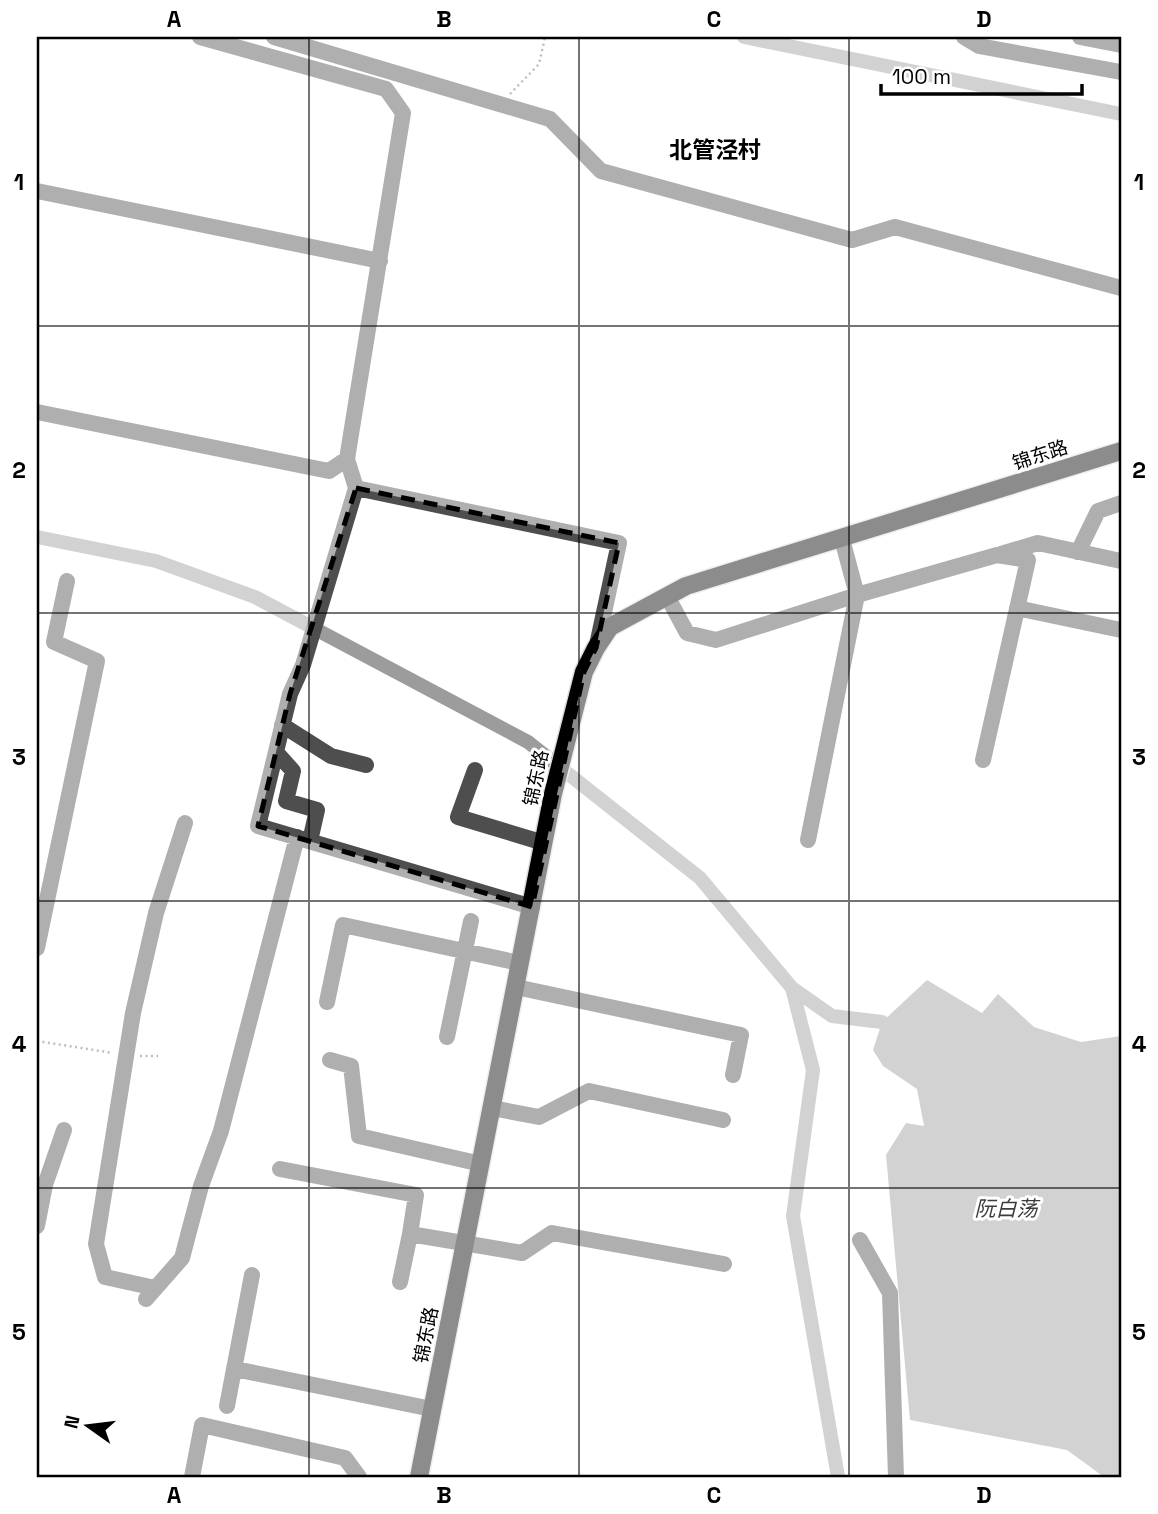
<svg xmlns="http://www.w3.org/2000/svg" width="1158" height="1514" viewBox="0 0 1158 1514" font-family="'Space Grotesk','Noto Sans SC',sans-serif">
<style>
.water{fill:#9c9c9c}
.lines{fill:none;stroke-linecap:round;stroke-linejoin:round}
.canal{stroke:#9c9c9c;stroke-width:14}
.major-casing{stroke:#dbdbdb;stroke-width:21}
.path{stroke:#707070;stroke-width:2.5;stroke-dasharray:2 3.5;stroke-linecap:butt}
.minor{stroke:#4e4e4e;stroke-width:16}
.major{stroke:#000;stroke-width:18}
.marked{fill:none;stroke:#000;stroke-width:5;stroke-dasharray:14 9;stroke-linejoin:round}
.grid{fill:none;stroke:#000;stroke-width:2;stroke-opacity:0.55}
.labels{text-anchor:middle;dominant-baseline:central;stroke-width:6;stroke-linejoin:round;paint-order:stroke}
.street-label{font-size:19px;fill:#000;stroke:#fff}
.water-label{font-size:21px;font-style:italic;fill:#3d3d3d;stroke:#fff}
.quarter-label{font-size:23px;font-weight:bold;fill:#000;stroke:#fff}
.neatline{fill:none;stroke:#000;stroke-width:2.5}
.grid-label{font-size:23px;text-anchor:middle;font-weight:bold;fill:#000}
</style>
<rect width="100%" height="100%" fill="#fff"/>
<!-- water -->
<path class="water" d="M927,980L982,1013L998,994L1034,1027L1081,1042L1121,1036V1477H1104L1067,1450L910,1420L886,1155L906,1123L924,1126L917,1089L883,1066L873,1050L882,1022Z"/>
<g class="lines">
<!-- canal -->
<path class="canal" d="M744,37L1121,114
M37,537L156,561L255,597L528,742L700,878L792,988L813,1070L793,1216L838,1477
M792,988L832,1016L882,1022"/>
<defs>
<path id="major" d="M419,1477L553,794L584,672L596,648L610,627L686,586L1121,451"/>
</defs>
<!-- major casing -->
<use href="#major" class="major-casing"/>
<!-- path -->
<path class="path" d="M510,94L539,64L545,37
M37,1041L113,1053
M140,1056H158"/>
<!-- minor -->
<path class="minor" d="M274,37L550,119L601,171L852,240L895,227L1121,288
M964,37L979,46L1121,72
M1080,37L1121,45
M37,191L380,261
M37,412L329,471L347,459L403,113L386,89L200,37
M347,459L356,488L619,543L597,645
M356,488L303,665L290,694L258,826L532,907
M1078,552L1098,511L1121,503
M1001,554L1038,543L1121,561
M667,596L687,633L716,640L857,595L997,555L1028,560L983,760
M1017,608L1121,630
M282,725L331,756L366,765
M276,752L293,771L286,801L317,810L310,841
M475,770L458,817L544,843
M808,840L857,595L842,539
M37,948L97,661L54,642L67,581
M516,987L741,1035L733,1075
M327,1002L343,925L519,963
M447,1037L471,921
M330,1060L351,1066L359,1136L481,1164
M492,1108L539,1117L589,1091L723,1120
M280,1169L416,1195L410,1234
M37,1226L45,1185L64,1130
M860,1240L890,1293L896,1477
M400,1282L410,1234L522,1253L552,1233L724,1264
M155,1288L105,1277L96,1244L133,1013L156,913L185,823
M146,1299L182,1258L201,1186L221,1131L297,837
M235,1369L432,1409
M227,1406L252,1275
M192,1477L202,1425L345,1458L359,1477"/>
<!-- major -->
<use href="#major" class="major"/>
</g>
<!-- marked area -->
<path d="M0 0H1158V1514H0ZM356,488L619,543L596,648L584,672L532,907L258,826L290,694Z" fill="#fff" fill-opacity=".55" fill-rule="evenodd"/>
<path class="marked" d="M356,488L619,543L596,648L584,672L532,907L258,826L290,694Z"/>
<!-- grid -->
<path class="grid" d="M309,37V1477M579,37V1477M849,37V1477M37,326H1121M37,613H1121M37,901H1121M37,1188H1121"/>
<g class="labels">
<!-- street labels -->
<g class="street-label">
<text transform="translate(1040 455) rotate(-18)">锦东路</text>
<text transform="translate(536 778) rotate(-78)">锦东路</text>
<text transform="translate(426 1335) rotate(-79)">锦东路</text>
</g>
<!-- water labels -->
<g class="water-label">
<text x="1006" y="1208">阮白荡</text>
</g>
<!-- quarter labels -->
<g class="quarter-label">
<text x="715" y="150">北管泾村</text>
</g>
</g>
<!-- border -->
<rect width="1158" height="1514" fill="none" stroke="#ffffff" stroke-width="77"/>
<!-- north arrow -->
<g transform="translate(88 1426) rotate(284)" stroke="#ffffff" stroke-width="5" paint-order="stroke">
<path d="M0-5L12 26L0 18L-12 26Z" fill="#000000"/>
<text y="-10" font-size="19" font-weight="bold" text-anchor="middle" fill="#000000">N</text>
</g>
<!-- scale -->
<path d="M881 84v10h201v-10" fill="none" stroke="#000000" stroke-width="3.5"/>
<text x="892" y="84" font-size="21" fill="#000000" stroke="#ffffff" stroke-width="5" paint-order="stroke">100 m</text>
<rect x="38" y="38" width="1082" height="1438" class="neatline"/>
<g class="grid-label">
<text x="174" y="27">A</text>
<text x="444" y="27">B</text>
<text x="714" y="27">C</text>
<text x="984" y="27">D</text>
<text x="19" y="190">1</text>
<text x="1139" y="190">1</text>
<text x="19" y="478">2</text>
<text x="1139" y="478">2</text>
<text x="19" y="765">3</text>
<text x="1139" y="765">3</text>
<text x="19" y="1052">4</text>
<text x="1139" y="1052">4</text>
<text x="19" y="1340">5</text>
<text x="1139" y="1340">5</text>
<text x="174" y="1503">A</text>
<text x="444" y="1503">B</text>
<text x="714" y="1503">C</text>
<text x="984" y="1503">D</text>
</g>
</svg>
